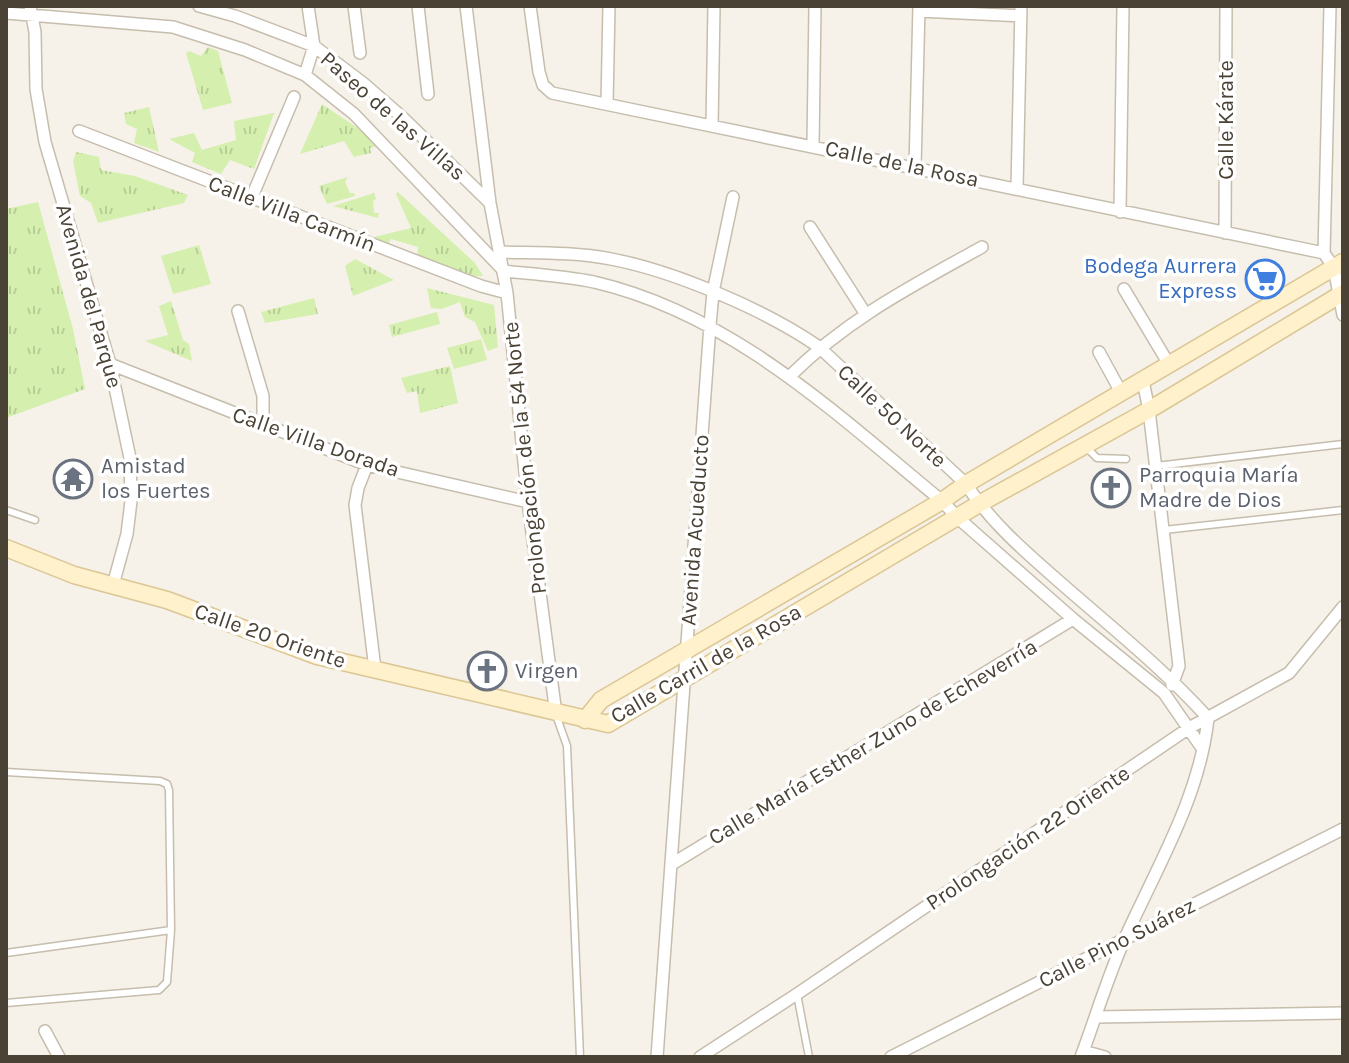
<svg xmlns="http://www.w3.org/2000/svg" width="1349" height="1063" viewBox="0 0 1349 1063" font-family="Karla,sans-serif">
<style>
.grass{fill:url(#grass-tufts)}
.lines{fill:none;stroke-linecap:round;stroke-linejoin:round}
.service-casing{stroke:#c6bdad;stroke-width:9}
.minor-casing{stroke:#c6bdad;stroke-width:14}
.secondary-casing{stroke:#dbc694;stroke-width:19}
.service{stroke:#fff;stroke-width:6}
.minor{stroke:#fff;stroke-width:11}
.secondary{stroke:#fff1cb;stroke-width:16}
.labels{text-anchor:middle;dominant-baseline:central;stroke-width:7;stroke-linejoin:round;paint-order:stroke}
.street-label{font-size:22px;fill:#4b4236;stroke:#fff}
.shop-label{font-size:22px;fill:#366cbe;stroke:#fff;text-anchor:end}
.worship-label{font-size:22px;fill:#5b616d;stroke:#fff;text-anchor:start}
</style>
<defs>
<pattern id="grass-tufts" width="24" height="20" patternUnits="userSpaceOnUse" patternTransform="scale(2)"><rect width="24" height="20" fill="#d4efae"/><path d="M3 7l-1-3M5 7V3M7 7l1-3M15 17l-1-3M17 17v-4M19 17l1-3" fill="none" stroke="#b8ce96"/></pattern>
</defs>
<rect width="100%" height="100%" fill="#f6f2e9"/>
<!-- grass -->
<path class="grass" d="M208,47L218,51L232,103L203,110L186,53L189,51L201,56Z
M322,104L377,141L378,146L370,148L371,153L354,157L344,141L300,154Z
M149,107L159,152L134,143L137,129L126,124L124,113Z
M274,113L254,169L230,160L221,174L192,162L195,153L169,139L194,133L202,150L236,140L234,121Z
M76,152L99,157L101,170L135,176L188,195L184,203L98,223L91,203L80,196L73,161Z
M348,177L345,182L350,193H354L355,196L327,204L319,186Z
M398,192L475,263L483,276L447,277L417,258L418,247L391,239L387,246L370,238L411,228L396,194Z
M374,193L376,199L373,201L374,213H379L378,218L333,206Z
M38,202L73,329L85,389L6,418V209Z
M199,245L211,284L173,294L161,256Z
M355,259L394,280L353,296L345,266Z
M427,288L494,305L498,347L488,351L475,322L465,317L460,302L442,309L431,308Z
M314,298L318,314L265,323L261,312Z
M171,301L183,340L189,344L192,361L145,341L168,335L159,306Z
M437,312L440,324L392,337L389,325Z
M481,339L487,360L454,369L447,348Z
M450,366L458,403L420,413L417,391L407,393L401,378Z"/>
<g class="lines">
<defs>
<path id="service" d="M1087,448L1097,458L1126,459
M1156,466L1343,444
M6,510L35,520
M1164,530L1343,510
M556,715L567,746L580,1057
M6,772L160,781L167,784L169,790L171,930L6,953
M797,994L809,1057
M6,1003L159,990L167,982L171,930"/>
<path id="minor" d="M30,6L35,32L36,89L45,142L110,364L130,458L131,501L127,534L113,585
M199,6L235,16L314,46L363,83L402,117L490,203
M354,6L360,53
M418,6L428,94
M466,6L490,203L507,293L528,502L556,714
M530,6L539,72L543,85L552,93L1324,253L1334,268L1343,315
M919,11L1021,16
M6,13L173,27L245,50L305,75L354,114L503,270
M305,75L314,46L308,6
M607,104L609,6
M712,126L714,6
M79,131L481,286L507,293
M813,145L815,6
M915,168L919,6
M1017,188L1021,6
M251,199L294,97
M1120,212L1123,6
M810,227L865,313
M1225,233L1226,6
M501,252C537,253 575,252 611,259C674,271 766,310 819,347L966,484C989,520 1022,549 1054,577C1106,623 1161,666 1208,718C1200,796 1158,865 1126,936C1108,975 1096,1017 1081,1057
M1324,253L1330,6
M503,271C533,274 565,276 594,282C732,314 836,414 942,501L958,518L1073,619L1164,693L1202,748
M1124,289L1170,366
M238,311L263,396V425
M1099,352L1122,394
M110,364L367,465L528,502
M790,376C847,319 912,286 982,247
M1143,381L1149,410L1179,666L1172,685
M367,465L358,488L355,505L375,669
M672,864L1073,619
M1095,1017L1343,1013
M45,1031L59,1057
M1083,1051L1105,1057
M657,1057L710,325L713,292L733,197
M700,1057L797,994L1189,728L1289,673L1343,607
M891,1057L1343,829"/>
<path id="secondary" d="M6,548L74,575L167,600L317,656L608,724L979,504L1149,410L1343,293
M585,720L601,700L942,501L966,484L1343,262"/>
</defs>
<!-- service casing -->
<use href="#service" class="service-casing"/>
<!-- minor casing -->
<use href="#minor" class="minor-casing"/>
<!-- secondary casing -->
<use href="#secondary" class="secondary-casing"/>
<!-- service -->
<use href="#service" class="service"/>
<!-- minor -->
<use href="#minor" class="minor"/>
<!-- secondary -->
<use href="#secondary" class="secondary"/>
</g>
<!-- icons -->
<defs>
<symbol id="supermarket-ring" viewBox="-11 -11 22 22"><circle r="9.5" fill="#fff" stroke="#3f7fe0" stroke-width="1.5"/><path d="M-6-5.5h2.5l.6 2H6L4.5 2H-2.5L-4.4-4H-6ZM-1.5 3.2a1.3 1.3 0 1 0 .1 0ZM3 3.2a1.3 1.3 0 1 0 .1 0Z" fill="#3f7fe0"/></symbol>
<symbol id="temple-ring" viewBox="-11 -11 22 22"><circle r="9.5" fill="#fff" stroke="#6b7280" stroke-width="1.5"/><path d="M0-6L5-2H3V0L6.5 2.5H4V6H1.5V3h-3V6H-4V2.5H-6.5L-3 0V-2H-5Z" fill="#6b7280"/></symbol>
<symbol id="church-ring" viewBox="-11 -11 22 22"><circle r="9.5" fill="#fff" stroke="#6b7280" stroke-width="1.5"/><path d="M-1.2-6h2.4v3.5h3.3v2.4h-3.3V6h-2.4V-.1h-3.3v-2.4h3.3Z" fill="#6b7280"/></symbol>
</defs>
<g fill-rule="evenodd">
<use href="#supermarket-ring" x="1243" y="257" width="44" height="44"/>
<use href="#temple-ring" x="51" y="457" width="44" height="44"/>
<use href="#church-ring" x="1089" y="466" width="44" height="44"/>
<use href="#church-ring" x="465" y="649" width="44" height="44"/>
</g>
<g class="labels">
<!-- street labels -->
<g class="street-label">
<text transform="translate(393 116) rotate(41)">Paseo de las Villas</text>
<text transform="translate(1226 120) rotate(-90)">Calle Kárate</text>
<text transform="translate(902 164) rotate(12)">Calle de la Rosa</text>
<text transform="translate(292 214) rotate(21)">Calle Villa Carmín</text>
<text transform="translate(89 296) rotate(74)">Avenida del Parque</text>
<text transform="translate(892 416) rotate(43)">Calle 50 Norte</text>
<text transform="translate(316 442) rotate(19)">Calle Villa Dorada</text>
<text transform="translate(525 458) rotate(-96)">Prolongación de la 54 Norte</text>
<text transform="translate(695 530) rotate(-86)">Avenida Acueducto</text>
<text transform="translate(270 636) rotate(19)">Calle 20 Oriente</text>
<text transform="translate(706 664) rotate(-30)">Calle Carril de la Rosa</text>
<text transform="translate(873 742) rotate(-31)">Calle María Esther Zuno de Echeverría</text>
<text transform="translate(1028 838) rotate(-34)">Prolongación 22 Oriente</text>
<text transform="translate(1117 943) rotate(-27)">Calle Pino Suárez</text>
</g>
<!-- shop labels -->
<g class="shop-label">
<text x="1237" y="266">Bodega Aurrera<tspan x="1237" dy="25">Express</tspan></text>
</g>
<!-- worship labels -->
<g class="worship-label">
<text x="101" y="466">Amistad<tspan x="101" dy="25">los Fuertes</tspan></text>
<text x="1139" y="475">Parroquia María<tspan x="1139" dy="25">Madre de Dios</tspan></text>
<text x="515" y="671">Virgen</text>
</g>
</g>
<!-- border -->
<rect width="1349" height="1063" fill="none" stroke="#4b4236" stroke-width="16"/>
</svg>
